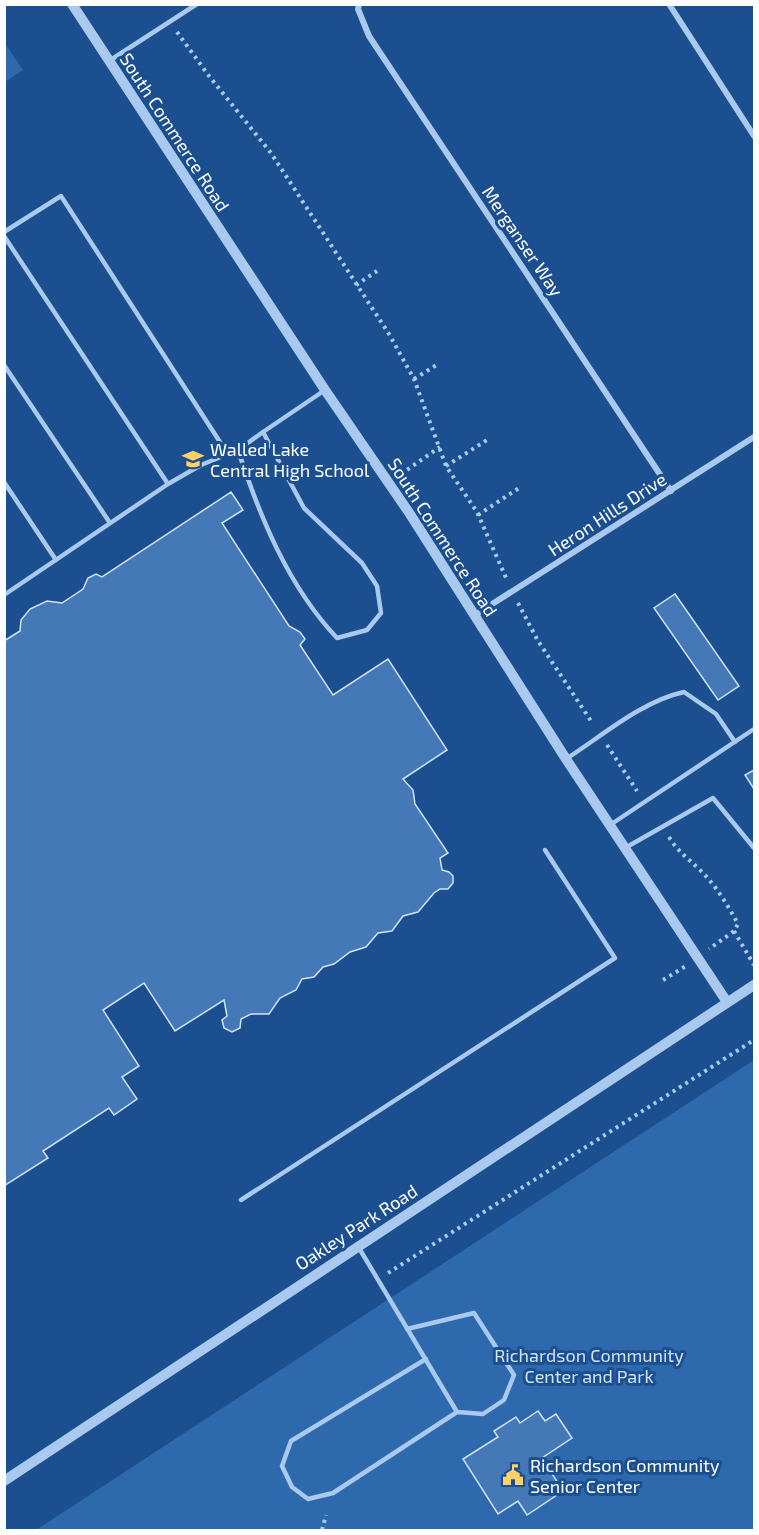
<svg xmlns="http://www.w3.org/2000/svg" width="759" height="1535" viewBox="0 0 759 1535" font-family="'Exo 2',sans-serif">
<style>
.green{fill:#2e69ad}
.building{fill:#4478b7;stroke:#cfe3fa;stroke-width:1.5}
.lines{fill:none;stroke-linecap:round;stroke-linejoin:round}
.path{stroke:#a9c9ee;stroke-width:4;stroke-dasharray:3 4.5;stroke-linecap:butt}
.service{stroke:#a9c9ee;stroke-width:4.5}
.minor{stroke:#a9c9ee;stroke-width:6}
.tertiary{stroke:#a9c9ee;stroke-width:10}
.labels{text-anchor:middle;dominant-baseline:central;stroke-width:6;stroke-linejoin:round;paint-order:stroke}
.street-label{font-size:18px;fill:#fff;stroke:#1b4f8f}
.poi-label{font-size:18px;fill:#fff;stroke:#1b4f8f;text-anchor:start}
.park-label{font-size:18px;fill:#cfe3fa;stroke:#1b4f8f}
</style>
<rect width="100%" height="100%" fill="#1b4f8f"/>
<!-- green -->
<path class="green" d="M4,42L23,70L5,82H4Z
M754,1060V1530H36Z"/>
<!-- building -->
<path class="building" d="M231,492L243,510L222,523L289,626L300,632L305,639L300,645L333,695L388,659L447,750L403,779L413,790L415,804L448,853L440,858L442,870L449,872L453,876V883L448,889H440L434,893L418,912L403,916L392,931L378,933L366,947L350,952L334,964L323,967L314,977L302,979L296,990L280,998L269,1014H251L241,1019L240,1028L232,1032L224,1028L222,1020L227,1016L224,1000L175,1031L144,983L103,1010L139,1066L122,1077L137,1099L114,1115L109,1108L43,1151L48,1158L4,1186V641L20,631L21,620L30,609L47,601L62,603L83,589L88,578L96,574L102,577Z
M675,594L739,686L718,700L654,608Z
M754,770V789L745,775Z
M538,1411L545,1421L556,1414L572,1438L542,1458L563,1491L527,1515L518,1501L498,1514L463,1459L498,1437L494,1431L516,1417L520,1423Z"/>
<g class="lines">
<!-- path -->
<path class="path" d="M177,32L209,76L271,153L389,334L414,379L446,466L477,512L507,580
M356,285L377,271
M414,379L438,364
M446,466L487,440
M401,474L440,447
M478,515L519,488
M518,603L538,641L593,724
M607,745L637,791
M669,837C678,852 690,860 702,872C717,887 728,906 738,924L734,931L709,949
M734,931L754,965
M663,980L686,966
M388,1273L754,1040
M322,1530L326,1515"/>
<!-- service -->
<path class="service" d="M109,61L197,4
M4,232L61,196L229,456
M4,236L168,484
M4,365L110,523
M263,432L238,450C260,517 288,586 337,638L367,630L381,613L377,586L362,563L304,508L263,432L325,390
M4,482L56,560
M4,595L168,484L201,465L238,450
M566,759C602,736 642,701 684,692L716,714L735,742
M610,825L754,729
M625,848L713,798L754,848
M241,1200L615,958L545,850
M359,1248L457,1412
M407,1329L474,1313L514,1375L504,1400L483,1414L457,1412L333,1493L308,1499L292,1487L282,1466L291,1441L426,1359"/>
<!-- minor -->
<path class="minor" d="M359,4L358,9L369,36L671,491
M669,4L754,136
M475,615L754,437"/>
<!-- tertiary -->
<path class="tertiary" d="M72,4L325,390L410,514L566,759L727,1002
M4,1481L754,985"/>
</g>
<!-- icons -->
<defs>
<symbol id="school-bare" viewBox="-9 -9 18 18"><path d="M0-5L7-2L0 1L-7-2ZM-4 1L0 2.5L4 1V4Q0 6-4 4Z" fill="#ffd166" stroke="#1b4f8f" stroke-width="2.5" paint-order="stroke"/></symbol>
<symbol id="civic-bare" viewBox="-9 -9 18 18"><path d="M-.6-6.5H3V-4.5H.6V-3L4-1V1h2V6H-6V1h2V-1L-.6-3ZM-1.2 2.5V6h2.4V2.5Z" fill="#ffd166" stroke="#1b4f8f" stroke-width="2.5" paint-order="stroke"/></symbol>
</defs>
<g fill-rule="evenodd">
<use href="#school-bare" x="178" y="444" width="30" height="30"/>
<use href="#civic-bare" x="498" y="1460" width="30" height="30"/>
</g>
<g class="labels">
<!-- street labels -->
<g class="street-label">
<text transform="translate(175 132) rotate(57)">South Commerce Road</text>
<text transform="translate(523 241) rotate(56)">Merganser Way</text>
<text transform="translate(607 514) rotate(-33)">Heron Hills Drive</text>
<text transform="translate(443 537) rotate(57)">South Commerce Road</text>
<text transform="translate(356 1227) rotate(-33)">Oakley Park Road</text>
</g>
<!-- poi labels -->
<g class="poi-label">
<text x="210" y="449">Walled Lake<tspan x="210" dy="21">Central High School</tspan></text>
<text x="530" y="1465">Richardson Community<tspan x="530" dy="21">Senior Center</tspan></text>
</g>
<!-- park labels -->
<g class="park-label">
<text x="589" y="1355">Richardson Community<tspan x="589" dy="21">Center and Park</tspan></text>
</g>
</g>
<!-- border -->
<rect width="759" height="1535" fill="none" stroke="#ffffff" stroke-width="12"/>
</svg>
